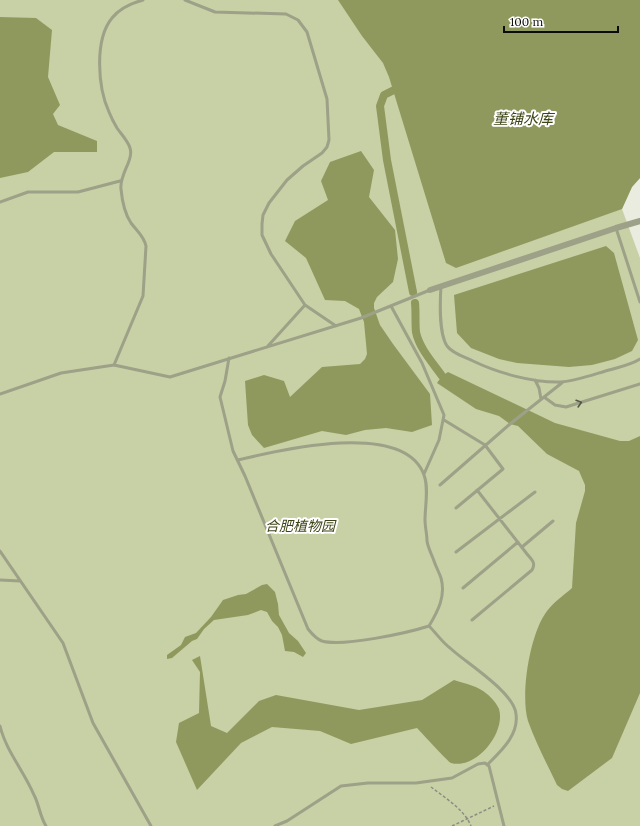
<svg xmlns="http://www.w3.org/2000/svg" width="640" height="826" viewBox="0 0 640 826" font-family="Lora,'Noto Sans SC',serif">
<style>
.green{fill:#c8d0a6}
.water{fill:#8f995d}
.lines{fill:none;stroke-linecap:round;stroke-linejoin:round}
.canal{stroke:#8f995d;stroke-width:8}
.path{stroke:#8a8d82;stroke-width:1.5;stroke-dasharray:3 2;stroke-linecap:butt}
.service{stroke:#9ca187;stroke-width:3}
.minor{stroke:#9ca187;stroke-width:6}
.oneway{stroke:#545647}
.labels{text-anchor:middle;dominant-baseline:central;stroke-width:4;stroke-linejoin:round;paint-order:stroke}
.park-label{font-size:14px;font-style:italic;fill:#3e4416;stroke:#fff}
.water-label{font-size:15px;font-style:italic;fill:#3d4415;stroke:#fff}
</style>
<rect width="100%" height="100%" fill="#e9ecde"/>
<!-- green -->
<path class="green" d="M0,0H640V178L632,187L622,209L640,258V826H0Z"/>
<!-- water -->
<path class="water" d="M338,0H640V178L632,187L622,209L456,268L446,263L389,77L383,63L362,36Z
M0,17L36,18L52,30L48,77L60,105L53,114L58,125L97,141V152H54L28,172L0,178Z
M361,151L374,170L369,197L395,230L398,259L393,282L377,297L374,303V308L380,325L393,344L430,394L432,425L412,432L386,428L365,430L346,435L322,431L264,448L252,435L248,425L245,381L264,375L284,381L290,397L322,367L360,364L365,359L367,354L364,322L359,309L345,301L325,300L306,258L285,241L295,221L328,200L321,181L330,162Z
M606,246L614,253L638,340L632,351L615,359L592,365L569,367L517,363L499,359L471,348L457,333L454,295Z
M448,372L555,423L620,441H629L640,436V693L612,758L568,791L562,789L557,785C547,764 536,743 528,721C520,694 530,633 547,611C554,602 564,595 572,588L576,523L585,491V485L579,471L547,454L518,426L510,424L499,416L476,409L437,383L442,376Z
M267,584L275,592L278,604L279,615L289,633L298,641L306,653L303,657L294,652L285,651L282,635L278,627L272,621L267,612L261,610L248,615L214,620L204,629L197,639L192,641L172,658L167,659V655L181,645L185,637L196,633L211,617L223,600L238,595L246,594L262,585Z
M200,656L211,726L227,733L259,701L276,695L359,710L422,700L454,680C466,684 478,686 487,694C491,697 497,704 499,709C506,732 477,770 451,763C448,762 422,733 417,728L351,744L320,731L272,727L241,743L197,790L176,742L179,723L199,713L200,672L192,660Z"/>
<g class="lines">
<!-- canal -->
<path class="canal" d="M394,90L384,95L380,106L387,160L413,292
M415,303C416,312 415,323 416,332C419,348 433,363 442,376"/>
<!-- path -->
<path class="path" d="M431,787C445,798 464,809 471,826
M452,826L494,806"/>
<!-- service -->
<path class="service" d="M185,0L215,12L286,14L298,20L307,32L327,99L329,140L327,147L322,153L303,166L287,180L269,203L263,215L262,224V235L271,254L305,305L336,326
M0,202L28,192H78L120,181
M616,228L640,302
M441,286C440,301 439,334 447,346C453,354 465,357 473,361C498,373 533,383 561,382C576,381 595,374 609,370C619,367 631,365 640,359
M391,306L422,363L444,415L439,440L424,474
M267,347L305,305
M229,358L225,381L220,397L233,451L245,476L308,629C312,634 316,639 322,641C343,647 407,633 429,626C436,633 442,642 450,648C466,663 514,692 516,714C519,735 501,751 487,765
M114,365L143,296L146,246C144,236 137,231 131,223C125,214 122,200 121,189C119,175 134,160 130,148C128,141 121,134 117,128C114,123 111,117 109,112C98,88 94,40 112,18C119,9 132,3 143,0
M535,380L539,388L541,399
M0,394L61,373L114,365L170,377L361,318L430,290
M544,397L555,405L566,407L640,384
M444,420L485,445L503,469L456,508
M238,460C280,450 404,420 424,475C429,488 425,506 425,520C425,527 427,534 427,541C428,548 432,555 434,561C436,567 439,572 441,578C446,596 438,611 429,626
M440,485L510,424L563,382
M522,547L553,521
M0,551L63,643L93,723L151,826
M456,552L535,492
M0,580L20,581
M463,588L518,542
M472,620L532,570C536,563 532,560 527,554L477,490
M0,726C6,751 24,771 34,795C39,804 40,817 46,826
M275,826L287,821L341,786L368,783H416L452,778L478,764L485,763L489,766L504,826"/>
<!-- minor -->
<path class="minor" d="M430,290L616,228L640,221"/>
</g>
<!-- one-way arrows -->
<defs><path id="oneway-chevron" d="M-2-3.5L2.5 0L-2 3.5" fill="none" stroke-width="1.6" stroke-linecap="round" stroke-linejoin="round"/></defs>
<use class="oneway" href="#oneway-chevron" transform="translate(579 403) rotate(-17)"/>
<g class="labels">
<!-- park labels -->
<g class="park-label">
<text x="300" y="526">合肥植物园</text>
</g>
<!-- water labels -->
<g class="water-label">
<text x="523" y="118">董铺水库</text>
</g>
</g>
<!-- scale -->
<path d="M504 26v6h114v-6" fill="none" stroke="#0b0c07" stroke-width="2"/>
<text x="510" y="26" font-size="12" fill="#0b0c07" stroke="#ffffff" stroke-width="3" paint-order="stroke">100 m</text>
</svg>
